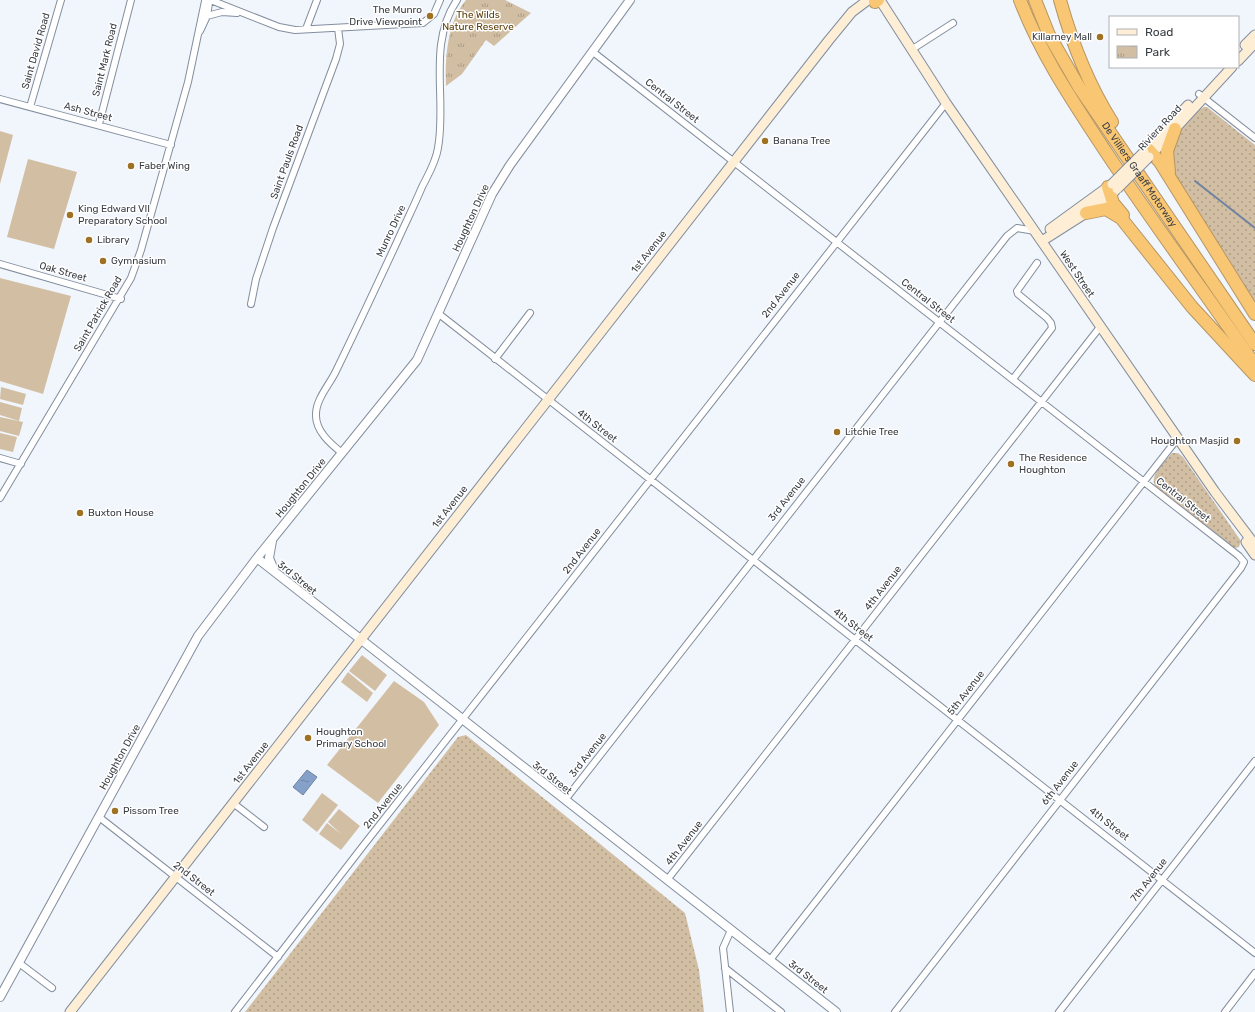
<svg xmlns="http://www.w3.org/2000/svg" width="1255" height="1012" viewBox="0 0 1255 1012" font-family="Rubik,sans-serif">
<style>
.grass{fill:url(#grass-dots)}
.park{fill:url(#park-tufts)}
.pitch{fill:#d2bfa3}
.water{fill:url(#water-ripples);stroke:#6f83a1}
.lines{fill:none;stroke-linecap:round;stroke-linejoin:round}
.stream{stroke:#6f83a1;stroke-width:2}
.minor-casing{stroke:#838e9e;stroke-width:8}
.tertiary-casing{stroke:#838e9e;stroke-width:10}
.secondary-casing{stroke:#838e9e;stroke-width:11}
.motorway-casing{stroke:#b59663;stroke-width:14}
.minor{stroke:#fff;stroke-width:6}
.tertiary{stroke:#fff;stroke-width:8}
.secondary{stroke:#fdeed5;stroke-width:9}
.motorway{stroke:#f9c674;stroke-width:12}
.secondary-bridge-casing{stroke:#838e9e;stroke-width:11;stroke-linecap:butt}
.secondary-bridge{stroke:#fdeed5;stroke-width:9}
.poi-dot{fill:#9e7222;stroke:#fff;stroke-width:1.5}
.labels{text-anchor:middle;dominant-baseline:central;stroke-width:3;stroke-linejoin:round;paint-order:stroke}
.poi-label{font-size:10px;fill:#383d43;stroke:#fff;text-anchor:start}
.park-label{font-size:10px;fill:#5a3e07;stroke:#fff}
.street-label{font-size:10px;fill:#383d43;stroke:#fff}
</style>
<defs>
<pattern id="grass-dots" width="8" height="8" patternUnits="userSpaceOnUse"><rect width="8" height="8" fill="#d2bfa3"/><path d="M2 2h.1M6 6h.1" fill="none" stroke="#ab9c86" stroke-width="1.8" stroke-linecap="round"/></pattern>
<pattern id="park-tufts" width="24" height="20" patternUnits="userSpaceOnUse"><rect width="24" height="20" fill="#d2bfa3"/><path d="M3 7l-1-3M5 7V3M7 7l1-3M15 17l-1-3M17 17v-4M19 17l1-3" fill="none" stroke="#ab9c86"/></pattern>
<pattern id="water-ripples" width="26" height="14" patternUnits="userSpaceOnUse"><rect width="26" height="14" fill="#86a1c9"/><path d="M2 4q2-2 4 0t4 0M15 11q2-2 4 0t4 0" fill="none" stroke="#6f84a5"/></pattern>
</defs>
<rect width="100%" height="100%" fill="#f1f5fc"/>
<!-- grass -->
<path class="grass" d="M1204,107H1207L1255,145V302C1245,287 1236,270 1226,255C1212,236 1169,184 1169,162C1169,141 1186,117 1204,107Z
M1172,453H1178L1183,457L1241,541L1239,547L1236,548L1232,547L1155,486C1149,474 1165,462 1172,453Z
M466,735L685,913L699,970L704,1012H245L458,737Z"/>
<!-- park -->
<path class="park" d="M466,0H505L531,13L494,46L486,40L462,74L446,86C445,58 447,23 466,0Z"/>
<!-- pitch -->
<path class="pitch" d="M0,131L13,135L0,184Z
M28,159L77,172L54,249L7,237Z
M0,278L71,296L43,394L0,381Z
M1,387L26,394L23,405L0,399Z
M0,402L22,408L19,421L0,415Z
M0,417L23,422L19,436L0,431Z
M0,433L17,437L13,452L0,449Z
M362,655L387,675L375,691L349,671Z
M348,672L373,693L367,702L341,682Z
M394,681L424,702L439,725L378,803L327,765Z
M322,793L338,805L317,832L302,820Z
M339,809L360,826L341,850L319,834L327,823L341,834L328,822Z"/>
<!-- water -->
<path class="water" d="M307,770L317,777L303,795L293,787Z"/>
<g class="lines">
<!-- stream -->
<path class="stream" d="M1195,181L1255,228"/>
<defs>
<path id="minor" d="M213,1L279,27L295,30L423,23L434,14L440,0
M207,16L222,12L237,13
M306,29L317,0
M200,31L207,16L209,3
M911,50L953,23
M593,52L1239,556L1244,562L1241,568L895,1012
M1199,94L1255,138
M0,99L171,145
M30,107L61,0
M99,124L131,0
M0,264L121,299
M251,304L256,279L273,228L336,59L340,44L338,28
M439,314L1255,953
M495,359L530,313
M1013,379L1052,328L1051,323L1047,318L1018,294L1017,291L1037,263
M342,453C331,444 315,431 316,414C316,399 330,384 336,371C357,328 377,285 397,242C405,224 414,206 422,187C428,175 436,162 438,148C447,99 427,44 457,0
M0,458L21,464
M0,498L131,278L141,250L188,82L205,1
M565,800L1007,236L1017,228L1035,231
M233,803L264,827
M99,817L278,957
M667,880L1100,327
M770,960L1178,438
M19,963L52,988
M725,968L781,1012
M235,1012L363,846L946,103
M730,1012L723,948L731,930
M1059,1012L1255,761
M1225,1012L1255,973"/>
<path id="tertiary" d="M272,541L269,558L274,570
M257,558L836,1012
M0,997L198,636L257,558L417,360L492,194L510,165L630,0"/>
<path id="secondary" d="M880,0L946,103L1215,492L1255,545
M1245,45L1255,35
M1238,61L1255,43
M1144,152L1188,105
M1149,157L1232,67
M1050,229L1112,184
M1042,241L1086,213L1115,191
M1246,542L1255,555
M70,1012L829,40L852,12L868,0"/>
<g id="motorway">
<path d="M1020,0C1041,55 1074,103 1106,152C1154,224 1206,294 1255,365"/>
<path id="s1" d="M1035,0L1049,35L1079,87L1255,344"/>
<path d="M1060,0C1072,43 1088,84 1112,122"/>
<path d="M875,2L878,0"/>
<path d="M1147,148L1160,162L1255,314"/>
<path d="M1169,172L1167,151L1175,129"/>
<path d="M1108,187L1113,203L1123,215"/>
<path d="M1086,213L1106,209L1121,218L1192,307L1255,375"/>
</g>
</defs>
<!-- minor casing -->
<use href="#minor" class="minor-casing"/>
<!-- tertiary casing -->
<use href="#tertiary" class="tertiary-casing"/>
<!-- secondary casing -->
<use href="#secondary" class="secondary-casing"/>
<!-- motorway casing -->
<use href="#motorway" class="motorway-casing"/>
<!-- minor -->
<use href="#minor" class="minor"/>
<!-- tertiary -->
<use href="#tertiary" class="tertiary"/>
<!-- secondary -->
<use href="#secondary" class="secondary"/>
<!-- motorway -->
<use href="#motorway" class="motorway"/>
<defs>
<path id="secondary-bridge" d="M1112,184L1144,152
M1117,189L1149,157"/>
</defs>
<!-- secondary-bridge casing -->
<use href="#secondary-bridge" class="secondary-bridge-casing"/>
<!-- secondary-bridge -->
<use href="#secondary-bridge" class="secondary-bridge"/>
</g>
<!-- markers -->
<g class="poi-dot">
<circle cx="430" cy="16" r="4"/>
<circle cx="1100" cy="37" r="4"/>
<circle cx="765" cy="141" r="4"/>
<circle cx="131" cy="166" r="4"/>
<circle cx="70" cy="215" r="4"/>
<circle cx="89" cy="240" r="4"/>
<circle cx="103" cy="261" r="4"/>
<circle cx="837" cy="432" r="4"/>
<circle cx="1237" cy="441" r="4"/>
<circle cx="1011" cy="464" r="4"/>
<circle cx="80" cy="513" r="4"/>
<circle cx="308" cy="738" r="4"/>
<circle cx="115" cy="811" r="4"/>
</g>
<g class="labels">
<!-- poi labels -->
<g class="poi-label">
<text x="422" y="10" text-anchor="end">The Munro<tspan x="422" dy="12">Drive Viewpoint</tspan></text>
<text x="1092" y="37" text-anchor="end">Killarney Mall</text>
<text x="773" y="141">Banana Tree</text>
<text x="139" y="166">Faber Wing</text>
<text x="78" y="209">King Edward VII<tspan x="78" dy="12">Preparatory School</tspan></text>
<text x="97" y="240">Library</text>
<text x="111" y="261">Gymnasium</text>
<text x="845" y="432">Litchie Tree</text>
<text x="1229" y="441" text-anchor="end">Houghton Masjid</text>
<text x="1019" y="458">The Residence<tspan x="1019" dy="12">Houghton</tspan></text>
<text x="88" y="513">Buxton House</text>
<text x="316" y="732">Houghton<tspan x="316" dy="12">Primary School</tspan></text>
<text x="123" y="811">Pissom Tree</text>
</g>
<!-- park labels -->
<g class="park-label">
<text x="478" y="15">The Wilds<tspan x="478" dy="12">Nature Reserve</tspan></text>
</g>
<!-- street labels -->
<g class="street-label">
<text transform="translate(36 51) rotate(-74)">Saint David Road</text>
<text transform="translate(105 60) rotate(-76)">Saint Mark Road</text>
<text transform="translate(672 101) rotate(38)">Central Street</text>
<text transform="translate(88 112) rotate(15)">Ash Street</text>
<text transform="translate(1160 128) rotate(-47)">Riviera Road</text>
<text transform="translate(287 162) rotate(-70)">Saint Pauls Road</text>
<text stroke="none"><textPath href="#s1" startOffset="204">De Villiers Graaff Motorway</textPath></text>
<text transform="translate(471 218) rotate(-65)">Houghton Drive</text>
<text transform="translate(391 231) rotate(-65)">Munro Drive</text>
<text transform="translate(649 252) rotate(-52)">1st Avenue</text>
<text transform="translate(63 272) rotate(16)">Oak Street</text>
<text transform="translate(1077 274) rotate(56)">West Street</text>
<text transform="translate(781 295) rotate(-52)">2nd Avenue</text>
<text transform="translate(928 301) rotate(38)">Central Street</text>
<text transform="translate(98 314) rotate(-60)">Saint Patrick Road</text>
<text transform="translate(597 426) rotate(38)">4th Street</text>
<text transform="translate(301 488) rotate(-51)">Houghton Drive</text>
<text transform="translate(787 499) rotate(-52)">3rd Avenue</text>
<text transform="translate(1183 500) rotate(38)">Central Street</text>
<text transform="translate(450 507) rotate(-52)">1st Avenue</text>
<text transform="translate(582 551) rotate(-52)">2nd Avenue</text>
<text transform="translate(297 578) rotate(39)">3rd Street</text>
<text transform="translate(883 588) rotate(-52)">4th Avenue</text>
<text transform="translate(853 625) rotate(38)">4th Street</text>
<text transform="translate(966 693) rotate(-52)">5th Avenue</text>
<text transform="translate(588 755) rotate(-52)">3rd Avenue</text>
<text transform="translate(120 757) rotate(-61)">Houghton Drive</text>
<text transform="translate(251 763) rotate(-52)">1st Avenue</text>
<text transform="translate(552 778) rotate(38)">3rd Street</text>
<text transform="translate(1060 783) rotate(-52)">6th Avenue</text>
<text transform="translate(383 806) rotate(-51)">2nd Avenue</text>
<text transform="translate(1109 824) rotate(38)">4th Street</text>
<text transform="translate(684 843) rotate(-52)">4th Avenue</text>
<text transform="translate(194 879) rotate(38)">2nd Street</text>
<text transform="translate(1149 880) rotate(-52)">7th Avenue</text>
<text transform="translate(808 977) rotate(38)">3rd Street</text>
</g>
</g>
<!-- legend -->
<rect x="1109" y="16" width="130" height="52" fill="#ffffff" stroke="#afb1b4"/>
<rect x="1117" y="29" width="20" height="6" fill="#fdeed5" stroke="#afb1b4"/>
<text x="1145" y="36" font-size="12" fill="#383d43">Road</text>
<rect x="1117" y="46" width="20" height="12" fill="url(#park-tufts)" stroke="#afb1b4"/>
<text x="1145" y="56" font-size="12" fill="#383d43">Park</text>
</svg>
